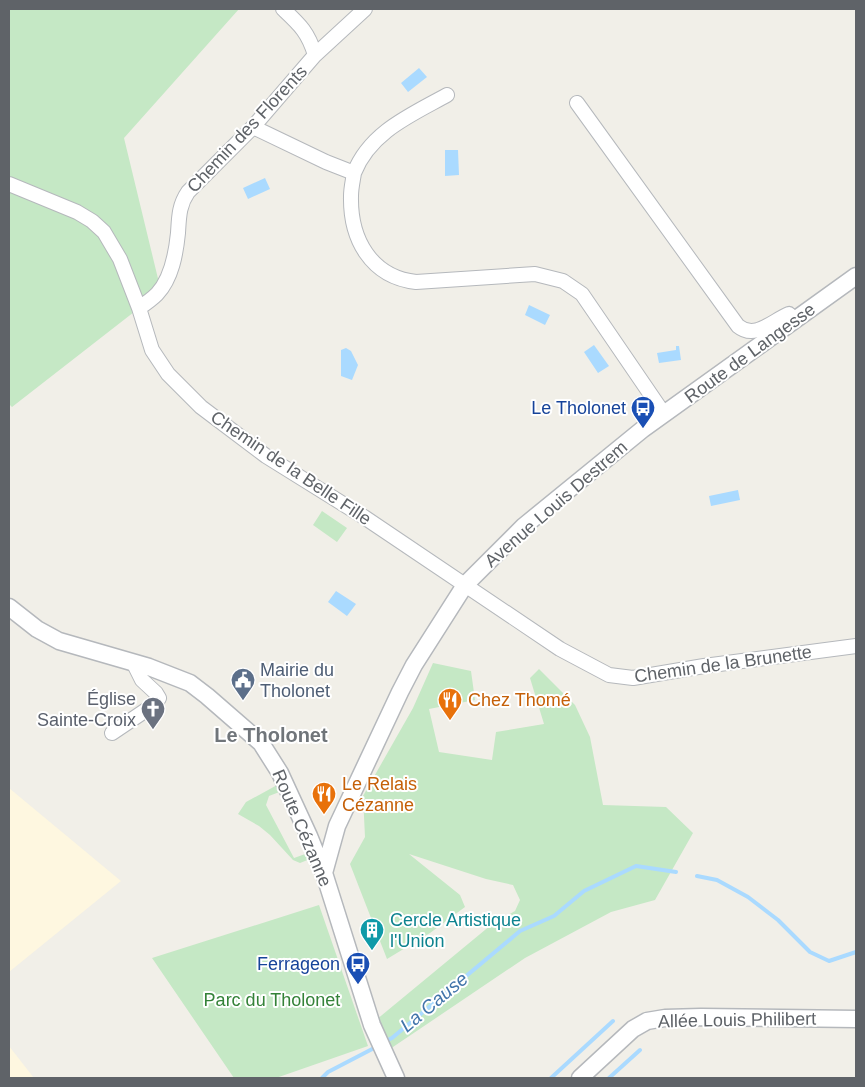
<svg xmlns="http://www.w3.org/2000/svg" width="865" height="1087" viewBox="0 0 865 1087" font-family="Helvetica,sans-serif">
<style>
.commercial{fill:#fef7e0}
.green{fill:#c5e8c5}
.water{fill:#aadaff}
.lines{fill:none;stroke-linecap:round;stroke-linejoin:round}
.stream{stroke:#aadaff;stroke-width:4}
.minor-casing{stroke:#b5b8bc;stroke-width:16}
.tertiary-casing{stroke:#b5b8bc;stroke-width:19}
.minor{stroke:#fff;stroke-width:14}
.tertiary{stroke:#fff;stroke-width:16}
.labels{text-anchor:middle;dominant-baseline:central;stroke-width:4;stroke-linejoin:round;paint-order:stroke}
.street-label{font-size:18px;fill:#5f6368;stroke:#fff}
.transit-label{font-size:18px;fill:#164399;stroke:#fff;text-anchor:end}
.service-label{font-size:18px;fill:#4e5e75;stroke:#fff;text-anchor:start}
.worship-label{font-size:18px;fill:#5b616d;stroke:#fff;text-anchor:end}
.food-label{font-size:18px;fill:#c56008;stroke:#fff;text-anchor:start}
.culture-label{font-size:18px;fill:#0d838f;stroke:#fff;text-anchor:start}
.park-label{font-size:18px;fill:#348238;stroke:#fff}
.water-label{font-size:19px;font-style:italic;fill:#4174aa;stroke:#fff}
.quarter-label{font-size:20px;font-weight:bold;fill:#70757a;stroke:#fff}
</style>
<rect width="100%" height="100%" fill="#f1efe8"/>
<!-- commercial -->
<path class="commercial" d="M9,788L121,881L9,972Z
M9,1046L34,1078H9Z"/>
<!-- green -->
<path class="green" d="M9,9H239L124,138L161,291L12,407L9,404Z
M322,511L347,528L337,542L313,525Z
M433,663L471,671L475,700L429,709L439,752L492,760L496,732L544,724L530,678L539,669L575,705L590,737L603,805L666,807L693,833L655,900L611,912L525,958L390,1049L376,1020L491,925L515,911L520,900L513,885L486,879L409,854L460,895L465,907L430,933L387,959L350,864L365,837L363,796L413,708Z
M279,784L282,791L269,796L266,805L294,858L308,853L310,859L300,863L293,860L270,835L259,826L238,814L246,802Z
M319,905L368,1046L276,1078H234L152,958Z"/>
<!-- water -->
<path class="water" d="M419,68L427,77L408,92L401,83Z
M445,150H458L459,175L445,176Z
M265,178L270,189L248,199L243,188Z
M529,305L550,315L545,325L525,315Z
M594,345L609,366L598,373L584,352Z
M676,346H679L681,360L659,363L657,353L676,350Z
M346,348L351,351L358,365L352,380L341,376V350Z
M738,490L740,500L711,506L709,496Z
M336,591L356,604L347,616L328,602Z"/>
<g class="lines">
<!-- stream -->
<path class="stream" d="M697,876L717,880L748,897L778,920L810,952L829,961L856,952
M384,1042L392,1038L520,931L554,916L584,891L636,866L676,872
M322,1078L328,1072L378,1046
M551,1078L613,1021
M609,1078L640,1050"/>
<defs>
<path id="minor" d="M315,55L365,9
M577,103L738,326C755,340 772,321 789,314L795,321
M253,127L326,162L354,173C353,180 351,188 351,196C350,239 371,277 416,282L535,274L563,281L582,294L664,414
M354,173C370,132 411,115 447,95
M9,184L77,212L92,221L104,232L120,259L139,308L152,350L168,374L201,407L266,456L364,517L560,649L609,675L633,678L704,666L856,646
M139,308C145,304 152,299 157,294C172,278 176,253 178,233C179,217 179,205 188,192L253,127L315,55C308,32 300,25 283,9
M112,733L155,704L159,698L156,693L142,680L133,662"/>
<path id="tertiary" d="M9,607L37,629L59,641L149,667L190,683L207,696L261,743L280,773L309,836L324,873L372,1025L396,1078
M324,873L337,826L400,692L414,665L465,585L524,526L643,429L856,276
M580,1078L633,1029L647,1021L665,1018L701,1017L856,1019"/>
</defs>
<!-- minor casing -->
<use href="#minor" class="minor-casing"/>
<!-- tertiary casing -->
<use href="#tertiary" class="tertiary-casing"/>
<!-- minor -->
<use href="#minor" class="minor"/>
<!-- tertiary -->
<use href="#tertiary" class="tertiary"/>
</g>
<!-- icons -->
<defs>
<symbol id="bus-pin" viewBox="-11 -11 22 30"><path d="M0 17L-7.5 6A9.5 9.5 0 1 1 7.5 6Z" fill="#1a4fb4" stroke="#fff"/><path d="M-5-6H5V4H4V6H2V4H-2V6H-4V4H-5ZM-3.5-4V0h7V-4ZM-3.5 1.2v1.5H-2V1.2ZM2 1.2v1.5H3.5V1.2Z" fill="#fff"/></symbol>
<symbol id="civic-pin" viewBox="-11 -11 22 30"><path d="M0 17L-7.5 6A9.5 9.5 0 1 1 7.5 6Z" fill="#5c6f8a" stroke="#fff"/><path d="M-.6-6.5H3V-4.5H.6V-3L4-1V1h2V6H-6V1h2V-1L-.6-3ZM-1.2 2.5V6h2.4V2.5Z" fill="#fff"/></symbol>
<symbol id="restaurant-pin" viewBox="-11 -11 22 30"><path d="M0 17L-7.5 6A9.5 9.5 0 1 1 7.5 6Z" fill="#e8710a" stroke="#fff"/><path d="M-5-6h1v4h1v-4h1v4h1v-4h1v5L-1.5 .5V6h-2V.5L-5-1ZM5-6V6H3V1.5H1.5Q1.5-4 5-6Z" fill="#fff"/></symbol>
<symbol id="church-pin" viewBox="-11 -11 22 30"><path d="M0 17L-7.5 6A9.5 9.5 0 1 1 7.5 6Z" fill="#6b7280" stroke="#fff"/><path d="M-1.2-6h2.4v3.5h3.3v2.4h-3.3V6h-2.4V-.1h-3.3v-2.4h3.3Z" fill="#fff"/></symbol>
<symbol id="building-pin" viewBox="-11 -11 22 30"><path d="M0 17L-7.5 6A9.5 9.5 0 1 1 7.5 6Z" fill="#0f9aa8" stroke="#fff"/><path d="M-4-6H4V6H1V3H-1V6H-4ZM-2.5-4.3h1.7v1.8h-1.7ZM.8-4.3h1.7v1.8H.8ZM-2.5-1h1.7V.8h-1.7ZM.8-1h1.7V.8H.8Z" fill="#fff"/></symbol>
</defs>
<g fill-rule="evenodd">
<use href="#bus-pin" x="629" y="394" width="28" height="38"/>
<use href="#civic-pin" x="229" y="666" width="28" height="38"/>
<use href="#restaurant-pin" x="436" y="686" width="28" height="38"/>
<use href="#church-pin" x="139" y="695" width="28" height="38"/>
<use href="#restaurant-pin" x="310" y="780" width="28" height="38"/>
<use href="#building-pin" x="358" y="916" width="28" height="38"/>
<use href="#bus-pin" x="344" y="950" width="28" height="38"/>
</g>
<g class="labels">
<!-- street labels -->
<g class="street-label">
<text transform="translate(247 129) rotate(-47)">Chemin des Florents</text>
<text transform="translate(750 353) rotate(-36)">Route de Langesse</text>
<text transform="translate(291 468) rotate(34)">Chemin de la Belle Fille</text>
<text transform="translate(556 504) rotate(-41)">Avenue Louis Destrem</text>
<text transform="translate(723 664) rotate(-8)">Chemin de la Brunette</text>
<text transform="translate(302 828) rotate(67)">Route Cézanne</text>
<text transform="translate(737 1020) rotate(-1)">Allée Louis Philibert</text>
</g>
<!-- transit labels -->
<g class="transit-label">
<text x="626" y="408">Le Tholonet</text>
<text x="340" y="964">Ferrageon</text>
</g>
<!-- service labels -->
<g class="service-label">
<text x="260" y="670">Mairie du<tspan x="260" dy="21">Tholonet</tspan></text>
</g>
<!-- worship labels -->
<g class="worship-label">
<text x="136" y="699">Église<tspan x="136" dy="21">Sainte-Croix</tspan></text>
</g>
<!-- food labels -->
<g class="food-label">
<text x="468" y="700">Chez Thomé</text>
<text x="342" y="784">Le Relais<tspan x="342" dy="21">Cézanne</tspan></text>
</g>
<!-- culture labels -->
<g class="culture-label">
<text x="390" y="920">Cercle Artistique<tspan x="390" dy="21">l'Union</tspan></text>
</g>
<!-- park labels -->
<g class="park-label">
<text x="272" y="1000">Parc du Tholonet</text>
</g>
<!-- water labels -->
<g class="water-label">
<text transform="translate(434 1002) rotate(-40)">La Cause</text>
</g>
<!-- quarter labels -->
<g class="quarter-label">
<text x="271" y="735">Le Tholonet</text>
</g>
</g>
<!-- border -->
<rect width="865" height="1087" fill="none" stroke="#5f6368" stroke-width="20"/>
</svg>
